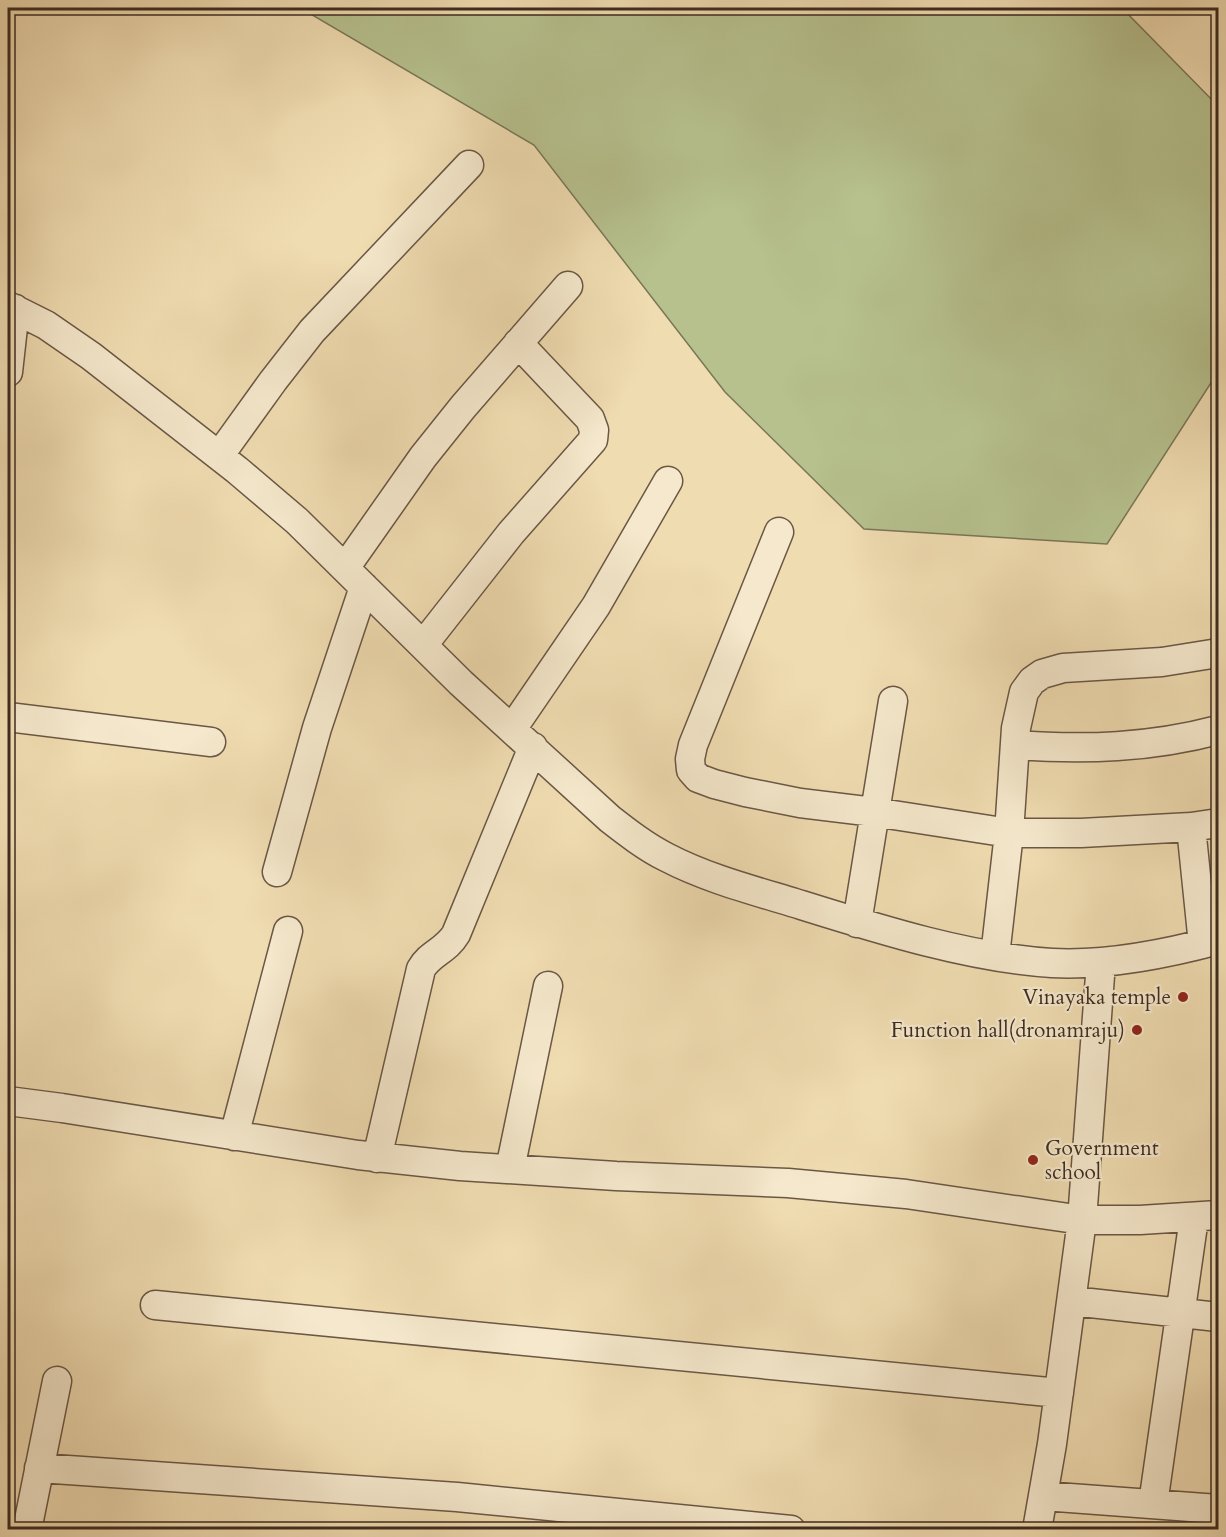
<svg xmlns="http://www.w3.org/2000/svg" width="1226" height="1537" viewBox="0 0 1226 1537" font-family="Cardo,serif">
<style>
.green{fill:#b6c18e;stroke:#7a7658;stroke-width:1.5}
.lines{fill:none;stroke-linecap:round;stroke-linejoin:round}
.minor-casing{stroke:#6a5745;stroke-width:31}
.minor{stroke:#f5e8cc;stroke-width:28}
.poi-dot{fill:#8f2418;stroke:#f5e8cc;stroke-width:2}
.labels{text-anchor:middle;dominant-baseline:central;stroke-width:4.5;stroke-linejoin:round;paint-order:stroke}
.poi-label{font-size:21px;fill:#3d2b21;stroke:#f5e8cc;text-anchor:end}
</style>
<rect width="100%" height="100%" fill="#f0dcb1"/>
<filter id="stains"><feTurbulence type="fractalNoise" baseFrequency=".00333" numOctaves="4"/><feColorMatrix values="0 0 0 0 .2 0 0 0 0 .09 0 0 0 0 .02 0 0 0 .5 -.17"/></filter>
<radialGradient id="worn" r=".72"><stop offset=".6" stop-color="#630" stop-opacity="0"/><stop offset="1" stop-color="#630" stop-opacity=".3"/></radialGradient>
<!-- green -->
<path class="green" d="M303,8H1122L1218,106V372L1107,544L864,529L725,392L534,145L307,12Z"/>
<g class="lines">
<defs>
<path id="minor" d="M8,306L46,325L91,356L237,470L297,521L461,683L610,819C628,833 646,847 666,857C706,878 752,890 795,903C875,928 969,958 1052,963C1107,966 1166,954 1218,940
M8,372L15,309
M219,456L273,381L312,331L469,165
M779,532L693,745L690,759L691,770L698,778L714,784L745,792L800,803L874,812L1009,833H1081L1191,827L1218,823
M345,568L423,457L463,407L568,286
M423,645L511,533L593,440L594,430L590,419L518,343
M8,717L211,742
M512,729L596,606L668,481
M1015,745C1085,750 1150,748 1218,730
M1191,827L1203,944
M277,872L317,728L364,587
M857,923L893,701
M995,956L1009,833L1016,728L1024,692L1032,681L1042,674L1063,668L1162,662L1218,653
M8,1101L62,1108L358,1155L460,1166L616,1176L788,1183L906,1194L1082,1220H1140L1218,1215
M234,1136L288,931
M377,1158L421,969C430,953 446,951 456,934L533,747
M510,1169L548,986
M1072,1301L1218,1317
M155,1305L1059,1393
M39,1468L457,1497L791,1530
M1043,1496L1218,1509
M1153,1504L1194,1218
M27,1530L57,1381
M1037,1530L1052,1444L1082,1220L1101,962"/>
</defs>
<!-- minor casing -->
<use href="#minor" class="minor-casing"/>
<!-- minor -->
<use href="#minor" class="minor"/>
</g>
<!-- markers -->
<g class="poi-dot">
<circle cx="1183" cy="997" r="6"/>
<circle cx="1137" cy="1030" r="6"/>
<circle cx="1033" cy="1160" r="6"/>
</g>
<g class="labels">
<!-- poi labels -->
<g class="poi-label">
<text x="1171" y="997">Vinayaka temple</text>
<text x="1125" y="1030">Function hall(dronamraju)</text>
<text x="1045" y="1148" text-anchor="start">Government<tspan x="1045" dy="24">school</tspan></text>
</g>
</g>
<!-- margin -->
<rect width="1226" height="1537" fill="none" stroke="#f0dcb1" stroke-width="30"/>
<rect x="9" y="9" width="1208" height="1519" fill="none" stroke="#3d2b21" stroke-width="3"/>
<rect x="15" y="15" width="1196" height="1507" fill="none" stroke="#3d2b21" stroke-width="1.5"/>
<rect width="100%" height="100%" filter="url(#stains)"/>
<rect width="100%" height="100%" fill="url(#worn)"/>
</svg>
